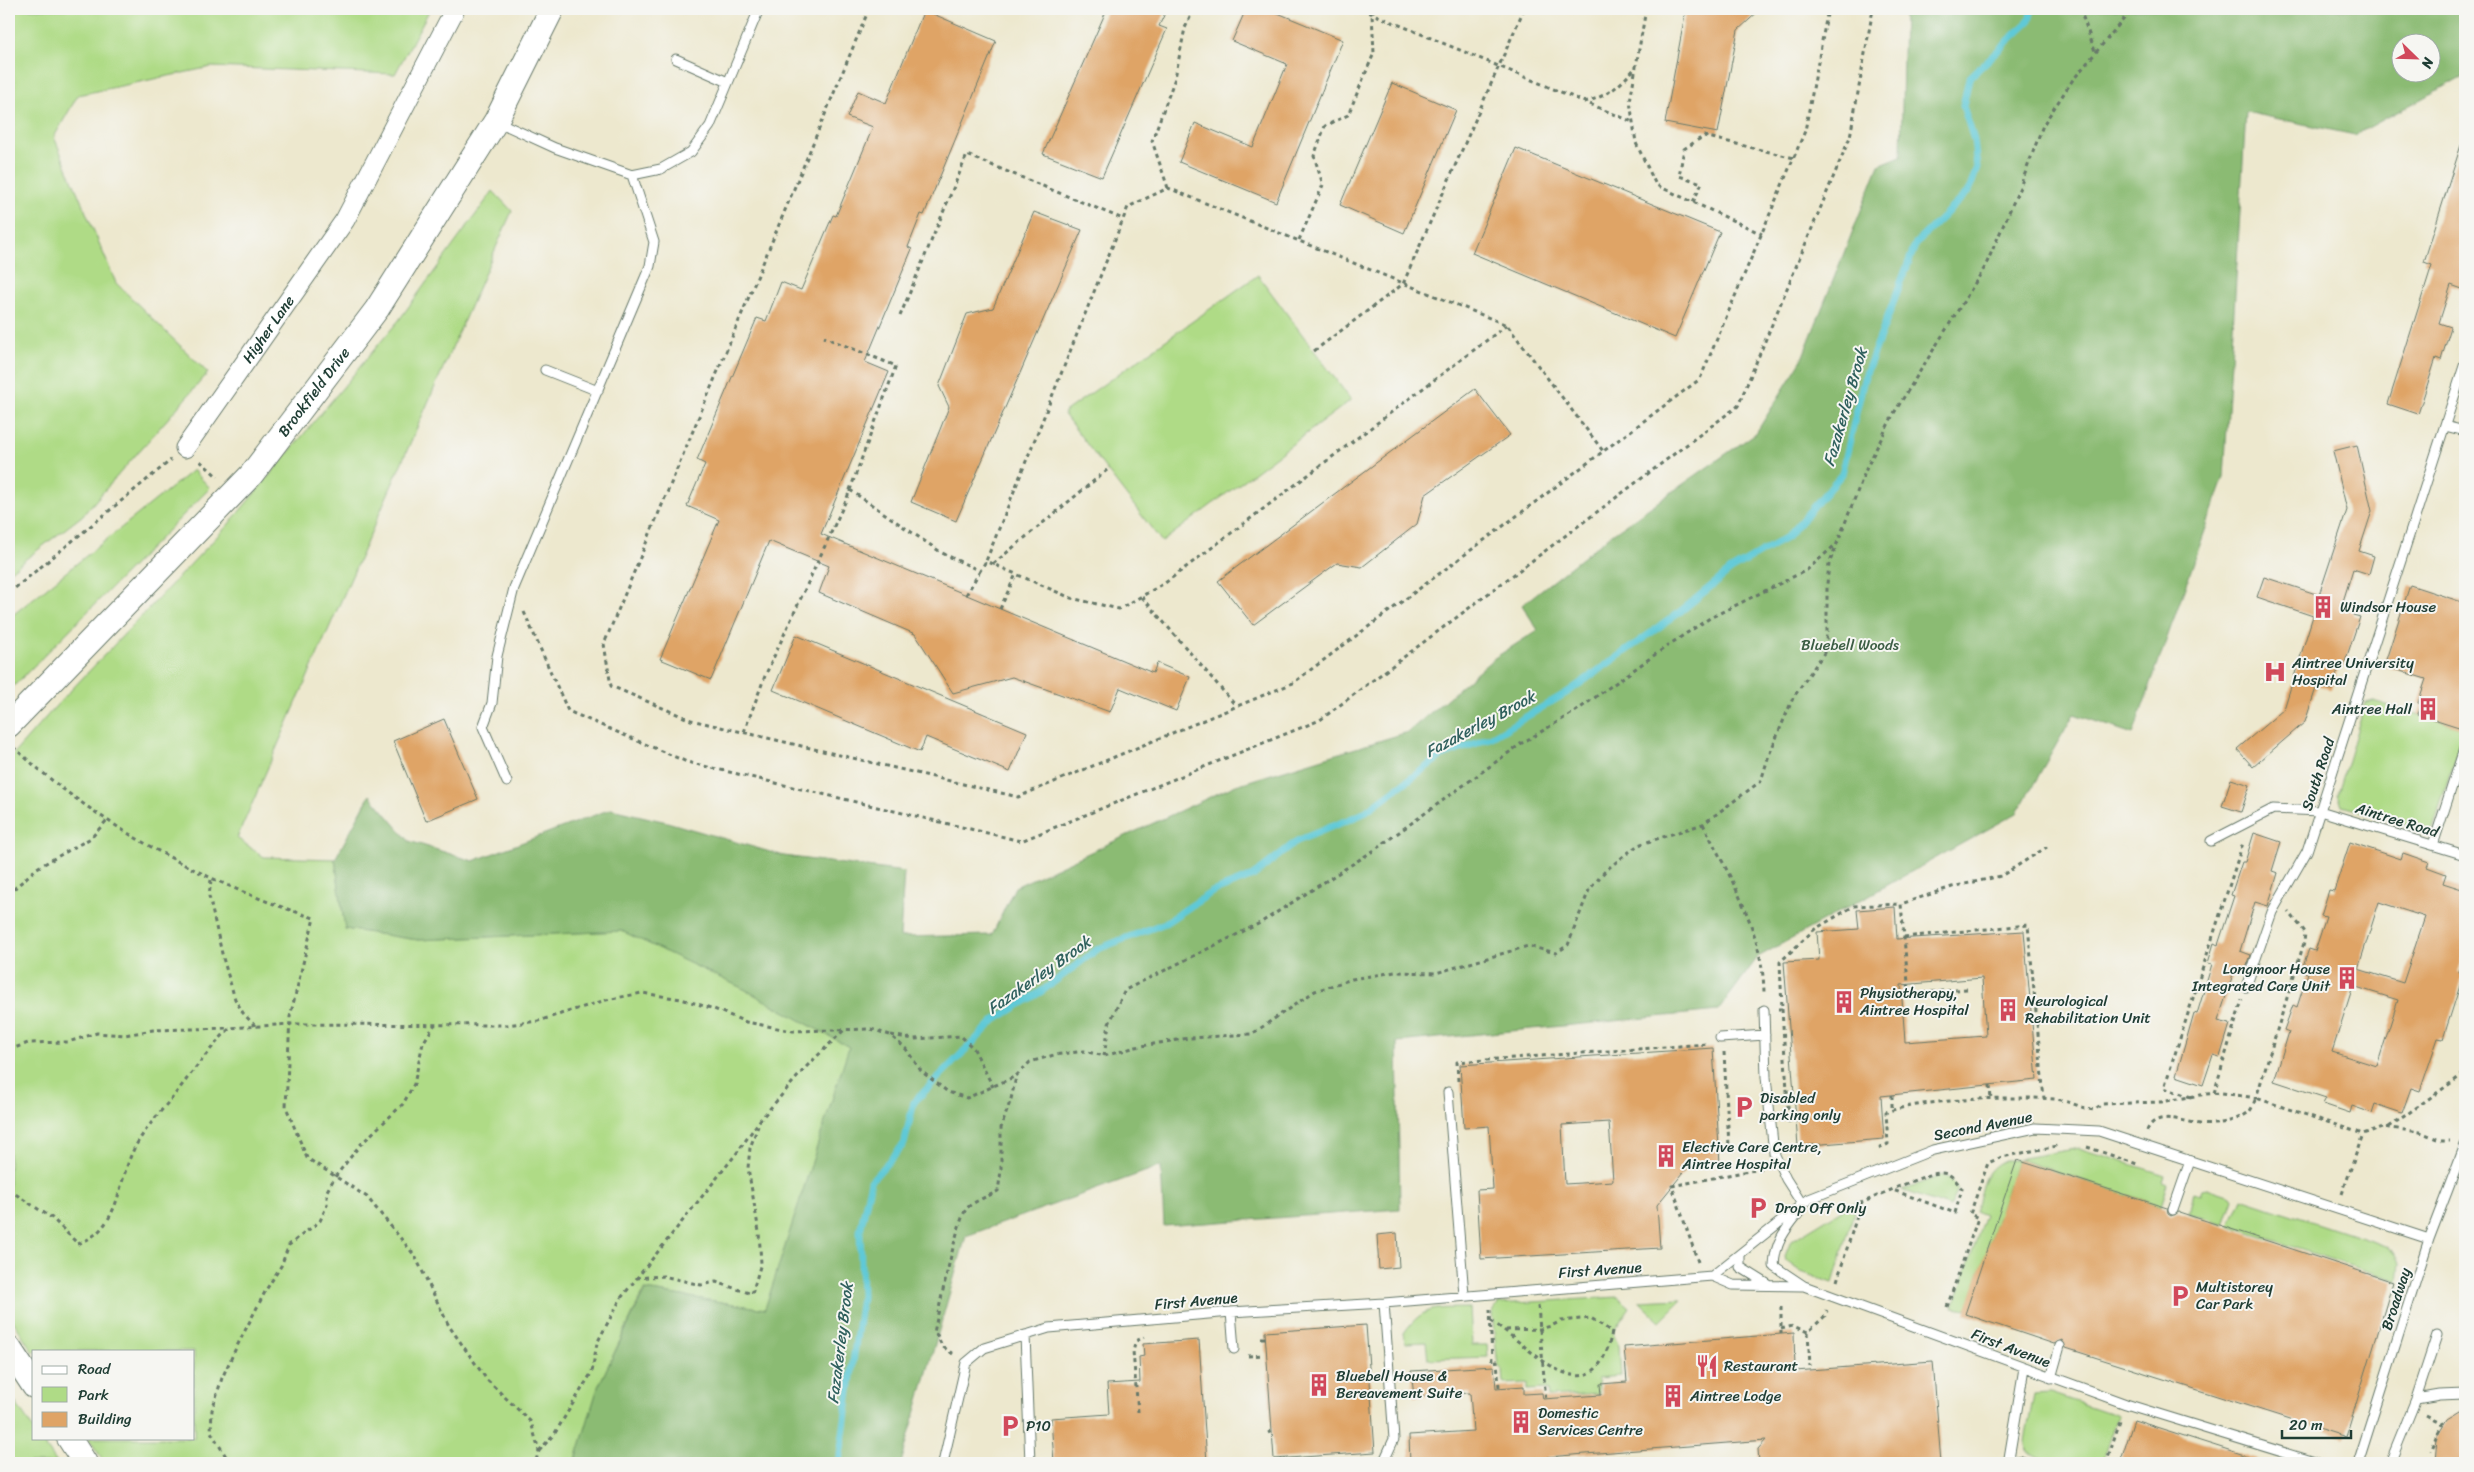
<svg xmlns="http://www.w3.org/2000/svg" width="2474" height="1472" viewBox="0 0 2474 1472" font-family="Sriracha,sans-serif">
<style>
.green{fill:#afdb86;stroke:#678c5d}
.forest{fill:#8bbb73;stroke:#557c54;fill-rule:evenodd}
.lines{fill:none;stroke-linecap:round;stroke-linejoin:round}
.stream{stroke:#5ec9d7;stroke-width:7}
.building{fill:#dfa466;fill-rule:evenodd}
.service-casing{stroke:#67796a;stroke-width:11}
.minor-casing{stroke:#67796a;stroke-width:21}
.tertiary-casing{stroke:#67796a;stroke-width:26}
.path{stroke:#67796a;stroke-width:3;stroke-dasharray:4 4;stroke-linecap:butt}
.service{stroke:#fff;stroke-width:9}
.minor{stroke:#fff;stroke-width:19}
.tertiary{stroke:#fff;stroke-width:24}
.labels{text-anchor:middle;dominant-baseline:central;stroke-width:4;stroke-linejoin:round;paint-order:stroke}
.street-label{font-size:15px;fill:#1f3d34;stroke:#f6f6f2}
.poi-label{font-size:15px;fill:#1f3d34;stroke:#f6f6f2;text-anchor:start}
.park-label{font-size:15px;fill:#3c5d44;stroke:#f6f6f2}
.water-label{font-size:16px;font-style:italic;fill:#2f605d;stroke:#f6f6f2}
</style>
<rect width="100%" height="100%" fill="#f6f6f2"/>
<filter id="ink" filterUnits="userSpaceOnUse"><feTurbulence type="fractalNoise" baseFrequency=".02" numOctaves="2"/><feDisplacementMap in="SourceGraphic" scale="10" xChannelSelector="R" yChannelSelector="G"/><feConvolveMatrix kernelMatrix="1 2 1 2 8 2 1 2 1" color-interpolation-filters="sRGB"/></filter>
<filter id="wash" filterUnits="userSpaceOnUse"><feTurbulence type="fractalNoise" baseFrequency=".0096" numOctaves="4" result="noise"/><feDisplacementMap in="SourceGraphic" scale="20" xChannelSelector="R" yChannelSelector="G"/><feGaussianBlur stdDeviation="1.12" result="paint"/><feColorMatrix in="noise" values="0 0 0 0 0 0 0 0 0 0 0 0 0 0 0 0 0 1.4 0 .05"/><feComposite in="paint" operator="in"/></filter>
<g filter="url(#wash)">
<rect width="100%" height="100%" fill="#ede8ce"/>
<!-- green -->
<path class="green" d="M9,9H430L395,74L211,67L78,95L54,137L116,283L208,373L82,516L9,572Z
M493,191L512,211L237,838L264,857L335,859L345,929L418,940L622,931L744,989L849,1047L765,1309L644,1290L598,1387L575,1463H105L88,1438H194V1351H34V1354L9,1314V759L55,707L228,525L399,320Z
M1258,275L1351,400L1162,542L1063,413Z
M193,470L210,488L9,691V618Z
M2373,701L2464,728L2432,831L2342,806L2338,794L2365,703Z
M2079,1148L2165,1175L2163,1182L2168,1184L2161,1206L2018,1159Z
M2005,1160H2017L1967,1310L1953,1308L1985,1215L1975,1211C1982,1189 1982,1170 2005,1160Z
M1942,1175L1949,1178L1958,1189L1950,1207L1902,1190Z
M2207,1188L2231,1196L2233,1199L2224,1225L2189,1213L2194,1192L2200,1194L2202,1189Z
M2241,1198L2389,1247L2400,1263L2398,1281L2229,1226Z
M1858,1200L1833,1283L1801,1272L1786,1261L1785,1256L1791,1241Z
M1618,1297L1630,1307L1613,1332L1619,1346L1621,1376L1597,1378L1598,1394L1548,1397L1547,1389L1527,1390V1383L1504,1384L1503,1370L1498,1366L1492,1314L1498,1304Z
M1682,1299L1660,1321L1639,1301Z
M1470,1308L1472,1345H1487L1488,1357L1428,1359L1426,1342L1405,1343L1404,1333C1424,1304 1437,1309 1470,1308Z
M9,1393L34,1430V1438H40L57,1463H9Z
M2050,1393L2118,1416L2102,1463C2084,1463 2026,1468 2025,1442L2034,1394Z"/>
<!-- forest -->
<path class="forest" d="M1904,9H2465V75L2355,135L2246,112L2224,477L2133,734L2074,714L2017,813L1758,957L1718,1011L1397,1042L1400,1209L1164,1226L1161,1166L966,1236L901,1463H575L598,1387L645,1290L765,1309L849,1047L744,989L622,931L418,940L345,929L335,859L370,795L409,841L473,861L611,809L667,822L784,856L904,872L900,937L992,935L1015,887L1236,785L1408,732L1493,659L1538,630L1522,605L1612,534L1756,433L1801,361L1879,165L1901,156ZM2402,42H2432V72H2402Z"/>
<g class="lines">
<!-- stream -->
<path class="stream" d="M839,1463L862,1297L860,1231L871,1181L904,1144L914,1102L995,1020L1042,991L1098,949L1165,923L1212,892L1253,876L1297,841L1362,814L1440,757L1492,737L1568,692L1676,615L1731,570L1787,537L1842,474L1864,379L1916,243L1969,191L1977,168L1974,140L1963,106L1969,78L2029,21L2032,9"/>
</g>
<g id="blocks">
<!-- building -->
<path class="building" d="M1107,9H1167L1159,26L1167,29L1102,177L1043,154Z
M1246,9H1268L1343,40L1276,202L1179,162L1195,123L1253,147L1287,64L1232,41Z
M1686,9H1761L1738,30L1718,133L1665,123Z
M924,10L996,41L924,215L921,214L908,247L912,249L865,362L889,372L821,534L1153,673L1157,663L1190,677L1176,711L1120,688L1110,712L1012,677L953,693L915,634L819,593L829,566L769,541L711,680L660,659L719,520L687,506L705,464L697,460L757,318L766,321L781,282L801,290L833,215L836,216L873,127L847,117L858,91L886,103Z
M1392,83L1456,110L1404,233L1340,205Z
M2461,145H2465V290L2451,285L2439,323L2451,327L2441,360L2436,358L2418,414L2388,404L2432,265L2424,262Z
M1516,148L1720,232L1675,338L1472,253Z
M1034,212L1082,230L956,521L911,502L949,407L939,386L967,314L993,308Z
M1475,389L1510,435L1425,495L1417,524L1362,567L1337,563L1253,625L1218,581Z
M2357,445L2372,511L2359,551L2374,556L2369,574L2353,569L2341,608L2353,612V615L2360,617L2343,668L2339,666L2332,690L2317,685L2305,722L2253,767L2237,749L2284,709L2313,616L2257,597L2264,577L2319,595L2347,510L2333,451Z
M2410,585L2465,603V729L2418,714L2422,704L2418,703L2426,679L2384,666Z
M796,635L1027,732L1010,772L926,737L920,752L773,690Z
M444,719L478,799L426,821L393,741Z
M2231,779L2250,785L2241,812L2222,806Z
M2254,833L2281,842L2272,871L2278,873L2268,906L2255,902L2240,951L2251,955L2244,974L2234,971L2218,1021L2230,1024L2220,1057L2213,1055L2203,1085L2176,1076L2194,1013L2197,1014L2212,964L2208,963L2214,943L2218,945L2234,896L2231,895L2242,862H2245Z
M2350,842L2401,859L2403,853L2429,862L2427,867L2446,874L2443,883L2465,890V951L2458,972L2464,973L2443,1039L2438,1038L2420,1091L2411,1088L2402,1113L2375,1104L2372,1113L2352,1106L2350,1113L2323,1104L2326,1098L2274,1081L2289,1032L2284,1030L2293,1005L2297,1007L2308,973L2301,971L2309,949L2315,951L2326,917L2321,916L2329,890L2334,891ZM2379,902L2425,917L2403,983L2358,969ZM2353,986L2398,1000L2377,1066L2332,1052Z
M1895,907L1897,939L2024,931L2037,1080L1881,1096L1884,1139L1798,1146L1784,962L1819,960L1817,932L1859,929L1857,910ZM1982,978L1986,1036L1905,1042L1901,985Z
M1713,1048L1720,1164L1688,1167L1657,1205L1660,1248L1481,1259L1477,1190L1493,1189L1489,1126L1464,1128L1460,1065ZM1609,1122L1613,1181L1565,1184L1562,1125Z
M2017,1160L2167,1208L2168,1214L2171,1216L2179,1212L2393,1282L2346,1437L2066,1348L2062,1340L2054,1344L1965,1314Z
M1397,1233L1399,1267L1379,1269L1377,1235Z
M1366,1325L1375,1452L1274,1459L1265,1332Z
M1794,1333L1795,1371L1933,1361L1941,1463H1759L1758,1449L1766,1440L1547,1457V1459L1479,1463H1410L1409,1435L1473,1431L1470,1393L1414,1396L1411,1371L1494,1366L1496,1388L1524,1386V1394L1542,1393L1543,1399L1601,1395L1600,1384L1627,1382L1624,1347Z
M1199,1340L1207,1463H1054L1051,1418L1109,1414L1107,1384L1140,1382L1139,1357L1144,1356L1143,1344Z
M2465,1408V1463H2434L2436,1437L2447,1419Z
M2134,1420L2257,1459L2256,1463H2120Z"/>
</g>
</g>
<g filter="url(#ink)">
<use href="#blocks" fill-opacity="0" stroke="#67796a" stroke-width="1"/>
<g class="lines">
<defs>
<path id="service" d="M676,59L728,82
M496,121L555,148L632,175L661,169L691,152L710,126L759,9
M545,370L598,391
M2445,426L2465,431
M507,782L483,727L492,703L497,656L514,588L650,266L654,242L632,175
M2211,841L2273,809L2320,811L2465,855
M2433,845L2465,746
M2246,987L2272,912L2307,851L2465,363
M1764,1010L1766,1077L1774,1153L1786,1179L1802,1204
M1720,1038L1765,1035
M1448,1092L1464,1295
M1801,1210C1786,1229 1775,1241 1774,1266L1804,1286
M2173,1210L2190,1161
M1740,1254V1267L1769,1285
M1712,1276L1809,1199L1933,1150L2035,1128L2099,1131L2429,1239
M1231,1312L1234,1349
M1025,1335L1030,1463
M2024,1368L2009,1458L2028,1463
M2051,1378L2060,1346
M2416,1399L2437,1335
M943,1463L966,1363L984,1348L1049,1328L1231,1312L1384,1303L1712,1276L1733,1285L1804,1286L2126,1404L2318,1463
M1383,1463L1394,1439L1384,1303
M2358,1463L2429,1239L2465,1145
M2390,1463L2416,1399L2439,1395L2465,1394"/>
<g id="minor">
<path id="s1" d="M185,448L345,220L455,9"/>
</g>
<g id="tertiary">
<path id="s2" d="M9,725L251,475L377,309L496,121L552,9"/>
<path d="M9,1348L34,1386"/>
<path d="M69,1438L85,1463"/>
</g>
</defs>
<!-- service casing -->
<use href="#service" class="service-casing"/>
<!-- minor casing -->
<use href="#minor" class="minor-casing"/>
<!-- tertiary casing -->
<use href="#tertiary" class="tertiary-casing"/>
<!-- path -->
<path class="path" d="M869,9L604,644L611,686L691,720L1018,797L1293,683L1700,379L1805,131L1828,9
M1361,9L1633,122
M1646,9L1630,101L1636,143L1656,185L1762,234
M2080,9L2096,54
M2458,9L2465,11
M1584,102C1609,96 1619,86 1636,67
M1168,188L1152,141L1175,78L1185,28L1194,9
M1693,202L1702,183L1679,176L1684,149L1704,136L1794,158
M1299,240L1323,185L1314,156L1325,126L1348,115L1374,53L1372,14L1374,9
M900,316L967,155L1123,219
M1507,325L1165,583L1119,609L1071,598L986,561L1128,207L1168,188L1507,325L1603,451
M1314,351L1403,284L1524,9
M200,461L218,477
M850,490L942,553L980,571L986,561
M993,564L1107,470
M9,593L171,460
M966,595L980,571
M1142,597L1236,706
M1000,609L1016,574
M524,612L568,711L687,762L1021,841L1320,720L1738,406L1850,137L1873,9
M744,732L765,676L847,498L896,366L824,337
M13,747C34,765 55,784 78,800C150,852 230,891 314,918L290,1017L286,1107L307,1158L367,1197L415,1256L449,1326L487,1380L531,1422L539,1451L535,1463
M1703,824C1730,877 1764,933 1764,995
M211,880L209,896L223,958L235,999L243,1013L256,1027
M9,896L15,888L37,868L91,838L107,820
M1904,937L2028,925L2044,1099
M1967,989L1909,994L1901,904L1952,887L2001,876L2047,847
M1778,1009H1782L1780,962L1815,929L1854,906L1901,904
M1782,1009L1789,1123
M891,1035L913,1039L961,1036L974,1049L993,1087
M9,1050L28,1043L68,1042L97,1033L125,1035L153,1030L230,1028
M1724,1052L1729,1146
M1104,1056L1109,1024L1125,990L1260,923L1373,851L1522,743L1576,711L1670,644L1710,618L1807,570L1834,546
M1458,1081L1457,1062L1707,1044
M1990,1085L1991,1100
M2214,1093L2242,1000
M1892,1095V1111
M2191,1097L2164,1088L2243,843
M2389,1127L2465,1073
M2147,1131C2155,1109 2184,1122 2200,1124C2213,1126 2238,1121 2249,1112C2252,1109 2254,1102 2256,1098L2363,1134L2383,1127L2420,1132L2442,1141H2450
M2087,1147L2137,1164L2138,1161
M1879,1149L1888,1144L1886,1112C1925,1099 2012,1096 2054,1099C2068,1100 2080,1108 2094,1110L2102,1104L2161,1102L2206,1094L2222,1093L2256,1098L2304,943L2305,932L2289,912
M9,1190L52,1218L78,1244C122,1227 116,1183 135,1147C145,1129 159,1113 172,1098C191,1074 208,1050 230,1028L290,1024L507,1025L538,1021L606,1000L642,993L681,999L714,1009L746,1022L793,1031L871,1029L890,1035L906,1049L921,1071L948,1092L967,1098L1016,1076L1030,1062L1054,1055L1084,1051L1104,1056L1136,1047L1189,1038L1252,1034L1315,991L1352,979L1395,972L1436,973L1528,946L1556,953L1568,945L1589,890L1606,870L1638,845L1703,824L1761,781L1769,755L1793,698L1824,653L1827,633V584L1829,564L1867,467L1894,413L1985,267L2020,187L2043,125L2072,81L2132,9
M2342,1194L2363,1134
M1698,1262L1672,1186L1764,1168
M636,1278L663,1276L701,1285L716,1282L752,1294L761,1263L759,1232L748,1168L750,1148L758,1126
M1837,1281L1861,1203C1876,1197 1928,1172 1941,1173C1952,1173 1956,1181 1962,1189L1955,1213L1893,1190
M1538,1306L1546,1401
M1781,1307V1334
M1947,1307L1978,1218L1970,1214L1988,1163L2002,1157L2057,1146
M1490,1309L1492,1362L1497,1361L1499,1387
M1491,1321C1529,1344 1592,1425 1612,1332L1591,1318L1561,1321L1551,1326L1540,1329L1505,1330
M1781,1329L1793,1326L1808,1332L1825,1316L1827,1311
M1808,1332L1810,1366
M1261,1338H1265
M953,1354L942,1346L937,1335L934,1333C938,1313 957,1219 967,1208C974,1201 989,1196 998,1191L1001,1171V1128L1011,1099L1016,1077
M1248,1356L1262,1355
M1138,1412L1133,1351L1136,1341L1144,1337
M2426,1415L2442,1423L2430,1451
M1268,1433L1272,1431
M539,1451L555,1433L592,1372L597,1343L621,1298L736,1154L760,1120L806,1067L844,1030
M230,1463L211,1432L212,1410L222,1378L236,1348L266,1290L281,1266L289,1245L320,1221L327,1205V1191L335,1177L360,1145L403,1104L414,1084L423,1043L434,1026
M2106,1463L2121,1418"/>
<!-- service -->
<use href="#service" class="service"/>
<!-- minor -->
<use href="#minor" class="minor"/>
<!-- tertiary -->
<use href="#tertiary" class="tertiary"/>
</g>
</g>
<!-- icons -->
<defs>
<symbol id="building-bare" viewBox="-9 -9 18 18"><path d="M-4-6H4V6H1V3H-1V6H-4ZM-2.5-4.3h1.7v1.8h-1.7ZM.8-4.3h1.7v1.8H.8ZM-2.5-1h1.7V.8h-1.7ZM.8-1h1.7V.8H.8Z" fill="#d1495b" stroke="#f6f6f2" stroke-width="2.5" paint-order="stroke"/></symbol>
<symbol id="hospital-bare" viewBox="-9 -9 18 18"><path d="M-5-5h3v3.5h4V-5h3V5h-3V1.5h-4V5h-3Z" fill="#d1495b" stroke="#f6f6f2" stroke-width="2.5" paint-order="stroke"/></symbol>
<symbol id="parking-bare" viewBox="-9 -9 18 18"><path d="M-3.5-5.5H1a3.5 3.5 0 0 1 0 7H-1V5.5H-3.5ZM-1-3.4V-.6H.8a1.4 1.4 0 0 0 0-2.8Z" fill="#d1495b" stroke="#f6f6f2" stroke-width="2.5" paint-order="stroke"/></symbol>
<symbol id="restaurant-bare" viewBox="-9 -9 18 18"><path d="M-5-6h1v4h1v-4h1v4h1v-4h1v5L-1.5 .5V6h-2V.5L-5-1ZM5-6V6H3V1.5H1.5Q1.5-4 5-6Z" fill="#d1495b" stroke="#f6f6f2" stroke-width="2.5" paint-order="stroke"/></symbol>
</defs>
<g fill-rule="evenodd">
<use href="#building-bare" x="2307" y="591" width="32" height="32"/>
<use href="#hospital-bare" x="2259" y="656" width="32" height="32"/>
<use href="#building-bare" x="2412" y="693" width="32" height="32"/>
<use href="#building-bare" x="2331" y="962" width="32" height="32"/>
<use href="#building-bare" x="1828" y="986" width="32" height="32"/>
<use href="#building-bare" x="1992" y="994" width="32" height="32"/>
<use href="#parking-bare" x="1728" y="1091" width="32" height="32"/>
<use href="#building-bare" x="1650" y="1140" width="32" height="32"/>
<use href="#parking-bare" x="1742" y="1192" width="32" height="32"/>
<use href="#parking-bare" x="2164" y="1280" width="32" height="32"/>
<use href="#restaurant-bare" x="1691" y="1350" width="32" height="32"/>
<use href="#building-bare" x="1303" y="1369" width="32" height="32"/>
<use href="#building-bare" x="1657" y="1380" width="32" height="32"/>
<use href="#building-bare" x="1505" y="1406" width="32" height="32"/>
<use href="#parking-bare" x="994" y="1410" width="32" height="32"/>
</g>
<g class="labels">
<!-- street labels -->
<g class="street-label">
<text stroke="none"><textPath href="#s1" startOffset="145">Higher Lane</textPath></text>
<text stroke="none"><textPath href="#s2" startOffset="452">Brookfield Drive</textPath></text>
<text transform="translate(2318 774) rotate(-72)">South Road</text>
<text transform="translate(2397 820) rotate(17)">Aintree Road</text>
<text transform="translate(1983 1126) rotate(-11)">Second Avenue</text>
<text transform="translate(1600 1270) rotate(-4)">First Avenue</text>
<text transform="translate(2396 1299) rotate(-72)">Broadway</text>
<text transform="translate(1196 1301) rotate(-5)">First Avenue</text>
<text transform="translate(2011 1348) rotate(21)">First Avenue</text>
</g>
<!-- poi labels -->
<g class="poi-label">
<text x="2340" y="607">Windsor House</text>
<text x="2292" y="663">Aintree University<tspan x="2292" dy="17">Hospital</tspan></text>
<text x="2412" y="709" text-anchor="end">Aintree Hall</text>
<text x="2330" y="969" text-anchor="end">Longmoor House<tspan x="2330" dy="17">Integrated Care Unit</tspan></text>
<text x="1860" y="993">Physiotherapy,<tspan x="1860" dy="17">Aintree Hospital</tspan></text>
<text x="2025" y="1001">Neurological<tspan x="2025" dy="17">Rehabilitation Unit</tspan></text>
<text x="1760" y="1098">Disabled<tspan x="1760" dy="17">parking only</tspan></text>
<text x="1682" y="1147">Elective Care Centre,<tspan x="1682" dy="17">Aintree Hospital</tspan></text>
<text x="1775" y="1208">Drop Off Only</text>
<text x="2196" y="1287">Multistorey<tspan x="2196" dy="17">Car Park</tspan></text>
<text x="1724" y="1366">Restaurant</text>
<text x="1336" y="1376">Bluebell House &amp;<tspan x="1336" dy="17">Bereavement Suite</tspan></text>
<text x="1690" y="1396">Aintree Lodge</text>
<text x="1538" y="1413">Domestic<tspan x="1538" dy="17">Services Centre</tspan></text>
<text x="1026" y="1426">P10</text>
</g>
<!-- park labels -->
<g class="park-label">
<text x="1850" y="645">Bluebell Woods</text>
</g>
<!-- water labels -->
<g class="water-label">
<text transform="translate(1845 407) rotate(-74)">Fazakerley Brook</text>
<text transform="translate(1480 724) rotate(-28)">Fazakerley Brook</text>
<text transform="translate(1039 975) rotate(-35)">Fazakerley Brook</text>
<text transform="translate(840 1343) rotate(-83)">Fazakerley Brook</text>
</g>
</g>
<!-- margin -->
<rect width="2474" height="1472" fill="none" stroke="#f6f6f2" stroke-width="30"/>
<!-- legend -->
<rect x="32" y="1350" width="162" height="90" fill="#f6f6f2" stroke="#a0aca6"/>
<rect x="42" y="1366" width="25" height="8" fill="#ffffff" stroke="#a0aca6"/>
<text x="78" y="1374" font-size="15" fill="#1f3d34">Road</text>
<rect x="42" y="1387" width="25" height="15" fill="#afdb86" stroke="#a0aca6"/>
<text x="78" y="1400" font-size="15" fill="#1f3d34">Park</text>
<rect x="42" y="1412" width="25" height="15" fill="#dfa466" stroke="#a0aca6"/>
<text x="78" y="1424" font-size="15" fill="#1f3d34">Building</text>
<!-- north arrow -->
<g transform="translate(2416 58) rotate(113)"><circle r="24" fill="#f6f6f2" stroke="#a0aca6"/>
<path d="M0-4L9 19L0 12L-9 19Z" fill="#d1495b"/>
<text y="-8" font-size="14" font-weight="bold" text-anchor="middle" fill="#1f3d34">N</text>
</g>
<!-- scale -->
<path d="M2282 1430v8h69v-8" fill="none" stroke="#1f3d34" stroke-width="2.5"/>
<text x="2289" y="1430" font-size="15" fill="#1f3d34" stroke="#f6f6f2" stroke-width="4" paint-order="stroke">20 m</text>
</svg>
